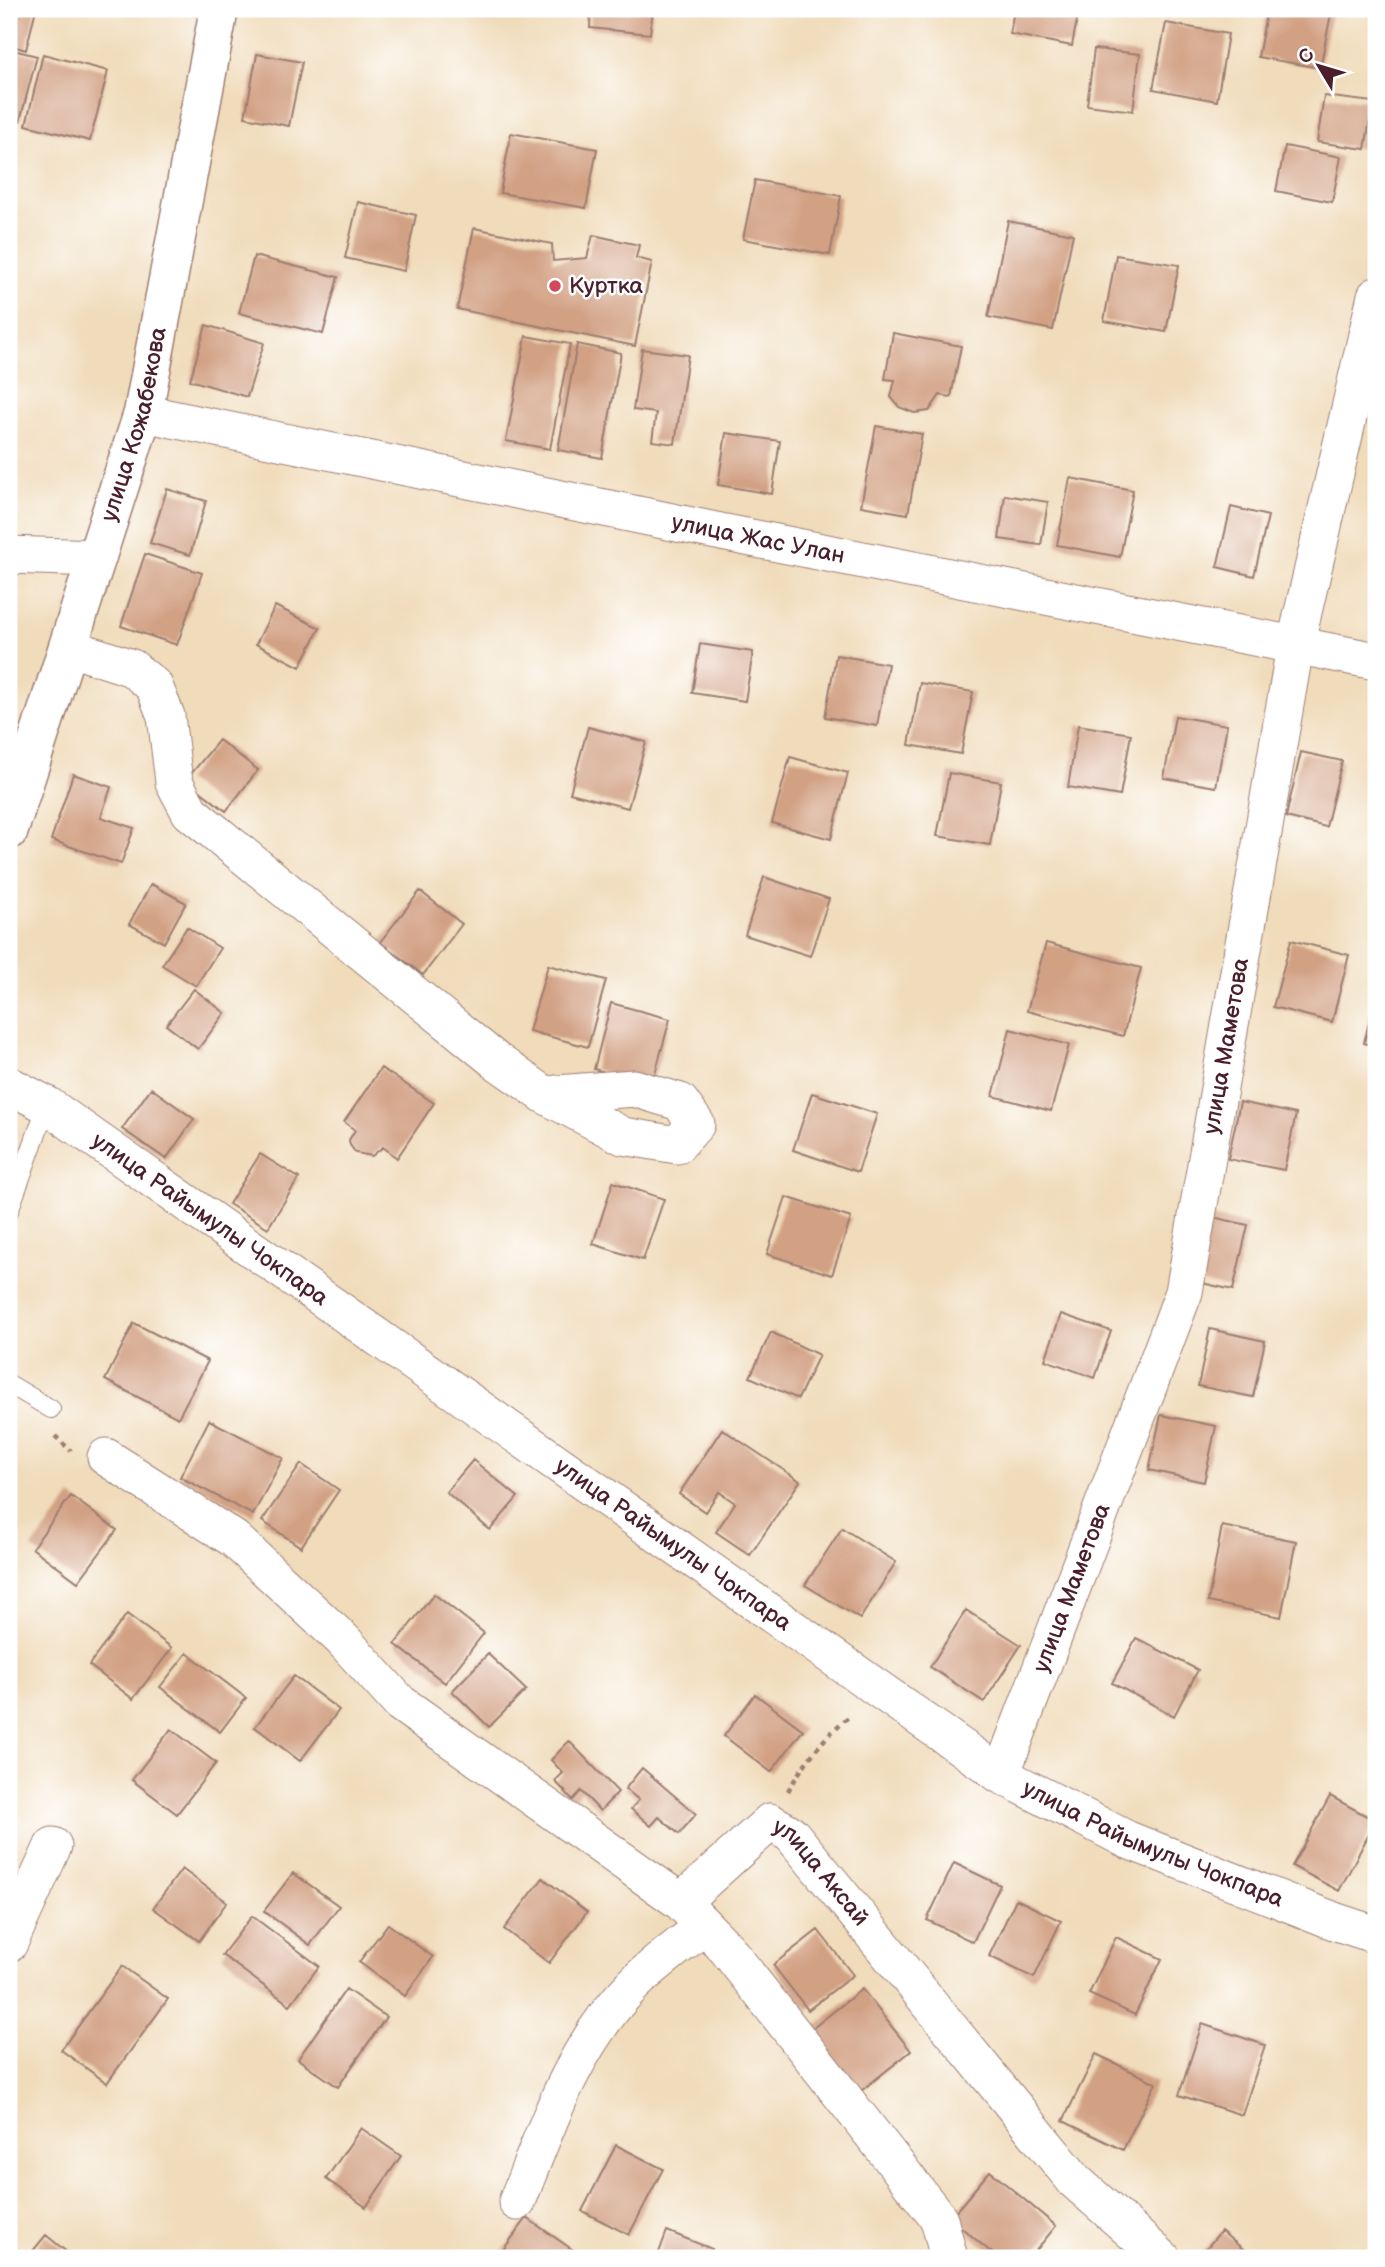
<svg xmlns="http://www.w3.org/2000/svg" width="1385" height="2267" viewBox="0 0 1385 2267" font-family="'Balsamiq Sans',sans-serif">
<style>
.building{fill:#d2a083}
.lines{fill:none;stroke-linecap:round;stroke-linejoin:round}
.service-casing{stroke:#9d7d72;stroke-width:20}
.minor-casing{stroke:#9d7d72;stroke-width:39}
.secondary-casing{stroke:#9d7d72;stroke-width:41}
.path{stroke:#9d7d72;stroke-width:4.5;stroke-dasharray:5 5;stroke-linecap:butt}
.service{stroke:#fff;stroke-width:18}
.minor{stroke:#fff;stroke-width:37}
.secondary{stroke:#fff;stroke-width:38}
.poi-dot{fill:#d1495b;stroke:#fff;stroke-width:2.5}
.labels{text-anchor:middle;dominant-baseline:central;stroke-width:5;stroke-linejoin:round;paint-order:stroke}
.poi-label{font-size:23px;fill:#4a1f2b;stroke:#fff;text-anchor:start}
.street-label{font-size:23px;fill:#4a1f2b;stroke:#fff}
</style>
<rect width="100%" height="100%" fill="#fff"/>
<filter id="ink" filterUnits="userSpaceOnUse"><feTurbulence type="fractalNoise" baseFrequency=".0143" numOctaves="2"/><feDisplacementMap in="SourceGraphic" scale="14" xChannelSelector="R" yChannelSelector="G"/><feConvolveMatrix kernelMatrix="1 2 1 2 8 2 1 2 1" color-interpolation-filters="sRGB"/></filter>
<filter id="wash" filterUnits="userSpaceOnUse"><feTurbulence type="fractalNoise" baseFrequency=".00686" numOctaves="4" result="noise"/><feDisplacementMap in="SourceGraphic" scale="28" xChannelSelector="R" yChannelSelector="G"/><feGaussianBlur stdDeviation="1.57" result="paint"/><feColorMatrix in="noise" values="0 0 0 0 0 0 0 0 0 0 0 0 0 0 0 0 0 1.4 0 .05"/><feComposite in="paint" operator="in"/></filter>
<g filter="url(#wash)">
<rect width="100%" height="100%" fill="#f0dbba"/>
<g id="blocks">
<!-- building -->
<path class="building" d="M9,9H36L26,50L9,45Z
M591,9H653L650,34L590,28Z
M1014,9H1079L1072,46L1010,34Z
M1267,9H1332L1320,68L1258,57Z
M1166,23L1228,34L1217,101L1153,89Z
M9,49L37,56L20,121L9,118Z
M1094,49L1140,54L1133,111L1087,105Z
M43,54L108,71L90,141L26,125Z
M257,54L302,62L289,126L245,117Z
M1324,96L1373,102L1365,149L1317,142Z
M511,133L597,149L586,208L500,193Z
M1285,146L1341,157L1332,202L1276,191Z
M755,180L841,196L830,255L743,239Z
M358,202L416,215L404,271L345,258Z
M1008,221L1073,234L1053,330L988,317Z
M474,228L552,244L553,261L587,258L593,235L639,245L636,258L652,262L635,346L457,309Z
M1116,255L1179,265L1166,332L1104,321Z
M254,256L338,277L323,334L239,313Z
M206,325L264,343L247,397L190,380Z
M893,333L961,346L951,397L940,395L929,411L914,413L899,407L891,397L895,380L885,379Z
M526,336L570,344L550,449L506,441Z
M577,344L621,353L602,458L558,450Z
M642,349L688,355L675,444L652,441L656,413L633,410Z
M876,426L922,434L908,514L861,506Z
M726,433L780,441L772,494L718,485Z
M1070,478L1133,490L1120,557L1057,545Z
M167,489L206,501L190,555L150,543Z
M1005,495L1048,502L1041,545L999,539Z
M1231,507L1268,516L1254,576L1217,567Z
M145,554L202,573L177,645L121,626Z
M275,606L320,628L300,667L256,644Z
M700,644L753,652L745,701L692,693Z
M836,655L888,664L877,726L825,717Z
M920,683L973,692L961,754L909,745Z
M1175,716L1227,725L1216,787L1164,778Z
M1078,725L1131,734L1120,796L1068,787Z
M588,727L646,742L628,808L570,793Z
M219,740L258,770L226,811L186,780Z
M1301,752L1342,761L1326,827L1286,817Z
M790,757L848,773L831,839L772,823Z
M949,773L1001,782L990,845L937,836Z
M73,774L111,787L101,817L134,828L121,864L51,840Z
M764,877L829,899L810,956L745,935Z
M151,884L186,903L164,943L129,924Z
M420,891L462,924L423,975L380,942Z
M187,927L220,948L196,986L162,965Z
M1291,940L1349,955L1332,1022L1273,1007Z
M1046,943L1141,968L1123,1036L1027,1011Z
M548,965L606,980L588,1047L529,1031Z
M194,989L225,1013L198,1049L166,1025Z
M1375,997L1376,998V1047L1364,1043Z
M611,1003L670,1019L652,1085L594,1069Z
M1010,1029L1069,1045L1051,1111L993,1096Z
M381,1068L434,1103L397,1158L383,1147L372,1156L356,1153L350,1145L349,1140L355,1130L344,1122Z
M151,1088L194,1119L166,1159L122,1129Z
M812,1093L877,1114L858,1172L793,1150Z
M1240,1102L1296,1114L1284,1170L1228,1159Z
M260,1154L299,1178L268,1228L229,1204Z
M613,1182L664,1199L643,1260L593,1244Z
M786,1197L851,1218L832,1275L767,1254Z
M1208,1216L1248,1225L1233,1290L1193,1281Z
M1061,1314L1111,1331L1095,1378L1045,1360Z
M134,1323L208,1361L178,1418L105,1380Z
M1210,1329L1265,1341L1253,1397L1198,1386Z
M771,1332L819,1355L798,1399L750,1377Z
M1161,1415L1216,1426L1204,1482L1149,1470Z
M209,1420L283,1458L253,1515L180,1477Z
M722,1429L800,1481L750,1555L716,1532L735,1503L719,1492L705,1512L679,1494Z
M473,1460L518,1497L490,1530L446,1492Z
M301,1464L339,1490L301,1547L262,1521Z
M71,1496L117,1530L78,1582L32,1548Z
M1222,1526L1296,1541L1281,1617L1208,1602Z
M842,1528L896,1562L860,1619L805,1585Z
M434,1594L484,1633L445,1683L395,1644Z
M966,1610L1021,1645L984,1702L930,1667Z
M127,1614L172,1648L133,1699L89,1665Z
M1136,1638L1198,1670L1174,1716L1112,1683Z
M187,1653L246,1698L220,1732L160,1687Z
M488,1654L526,1690L489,1727L452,1691Z
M294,1676L339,1710L300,1761L255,1727Z
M755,1694L803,1730L771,1772L724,1736Z
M171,1729L216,1763L177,1814L132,1780Z
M569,1741L618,1792L600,1811L581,1791L573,1800L555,1781L563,1773L551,1760Z
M642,1768L696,1814L679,1834L659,1817L651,1826L631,1809L639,1800L625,1789Z
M1330,1796L1376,1821L1339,1891L1292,1866Z
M954,1863L1000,1885L973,1942L927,1920Z
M182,1869L227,1902L199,1941L153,1908Z
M293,1873L339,1906L310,1945L264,1911Z
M543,1878L587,1912L549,1963L504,1929Z
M1016,1899L1061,1921L1034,1978L989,1956Z
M252,1916L319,1966L290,2005L222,1955Z
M388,1924L433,1957L405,1996L359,1962Z
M818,1930L853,1975L808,2010L773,1965Z
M1116,1937L1162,1959L1135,2015L1089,1994Z
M122,1966L168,1999L107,2083L61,2050Z
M346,1989L386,2017L338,2087L298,2059Z
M862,1989L911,2051L852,2098L803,2036Z
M1202,2024L1265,2045L1242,2115L1179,2095Z
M1096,2054L1156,2083L1123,2150L1063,2121Z
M361,2128L401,2156L366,2207L326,2179Z
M616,2145L663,2169L629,2235L582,2211Z
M990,2171L1056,2226L1030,2258H998L950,2218Z
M527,2218L573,2250L567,2258H497Z
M667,2231L712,2249L709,2258H657Z
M1221,2231L1254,2258H1198Z
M46,2235L74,2258H27Z"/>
</g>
</g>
<g filter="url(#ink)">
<use href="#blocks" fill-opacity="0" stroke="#9d7d72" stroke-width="2"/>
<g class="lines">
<defs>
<path id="service" d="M9,1211L47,1105
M9,1384L51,1409"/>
<g id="minor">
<path id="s1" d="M143,413L721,532L1376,661"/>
<path d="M9,555L97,558"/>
<path d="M68,647L132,668L154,686L166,716L174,782L190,812L495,1060L545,1095L623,1136L677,1145L696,1124L680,1102L634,1088L545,1095"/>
<path id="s2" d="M9,1085L47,1105L1001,1775L1128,1840L1334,1921L1376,1935"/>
<path d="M106,1457L234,1539L343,1640L400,1703L681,1902L726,1948L939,2219L949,2258"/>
<path id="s3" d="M1001,1775L1184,1292L1295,647L1376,296"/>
<path id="s4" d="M681,1902L770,1822L791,1834L1075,2181L1162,2258"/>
<path d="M9,1943L53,1846"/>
<path d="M517,2202C547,2125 574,2044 634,1984C655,1963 681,1945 704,1926"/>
</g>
<g id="secondary">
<path id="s5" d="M9,830L143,413L219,9"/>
</g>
</defs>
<!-- service casing -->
<use href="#service" class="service-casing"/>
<!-- minor casing -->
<use href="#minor" class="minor-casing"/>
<!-- secondary casing -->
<use href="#secondary" class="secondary-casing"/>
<!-- path -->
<path class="path" d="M55,1436L71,1451
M788,1791C804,1763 825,1735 851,1715"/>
<!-- service -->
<use href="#service" class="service"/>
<!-- minor -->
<use href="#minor" class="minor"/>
<!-- secondary -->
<use href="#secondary" class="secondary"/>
</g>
</g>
<!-- markers -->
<circle class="poi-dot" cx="555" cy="286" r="7"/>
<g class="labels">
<!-- poi labels -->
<g class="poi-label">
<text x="569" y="286">Куртка</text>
</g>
<!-- street labels -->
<g class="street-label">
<text stroke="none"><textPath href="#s5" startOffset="425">улица Кожабекова</textPath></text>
<text stroke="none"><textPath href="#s1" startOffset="628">улица Жас Улан</textPath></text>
<text stroke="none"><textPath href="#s3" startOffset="766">улица Маметова</textPath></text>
<text stroke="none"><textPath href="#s2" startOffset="242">улица Райымулы Чокпара</textPath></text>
<text stroke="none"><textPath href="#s2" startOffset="808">улица Райымулы Чокпара</textPath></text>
<text stroke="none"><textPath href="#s3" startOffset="200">улица Маметова</textPath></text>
<text stroke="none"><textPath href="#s2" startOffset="1376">улица Райымулы Чокпара</textPath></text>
<text stroke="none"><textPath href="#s4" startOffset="192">улица Аксай</textPath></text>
</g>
</g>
<!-- margin -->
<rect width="1385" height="2267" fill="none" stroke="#fff" stroke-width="35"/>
<!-- north arrow -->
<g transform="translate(1319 66) rotate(308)" stroke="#ffffff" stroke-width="5" paint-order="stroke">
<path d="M0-5L12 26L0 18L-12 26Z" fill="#4a1f2b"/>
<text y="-10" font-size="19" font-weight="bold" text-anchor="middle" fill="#4a1f2b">С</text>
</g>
</svg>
